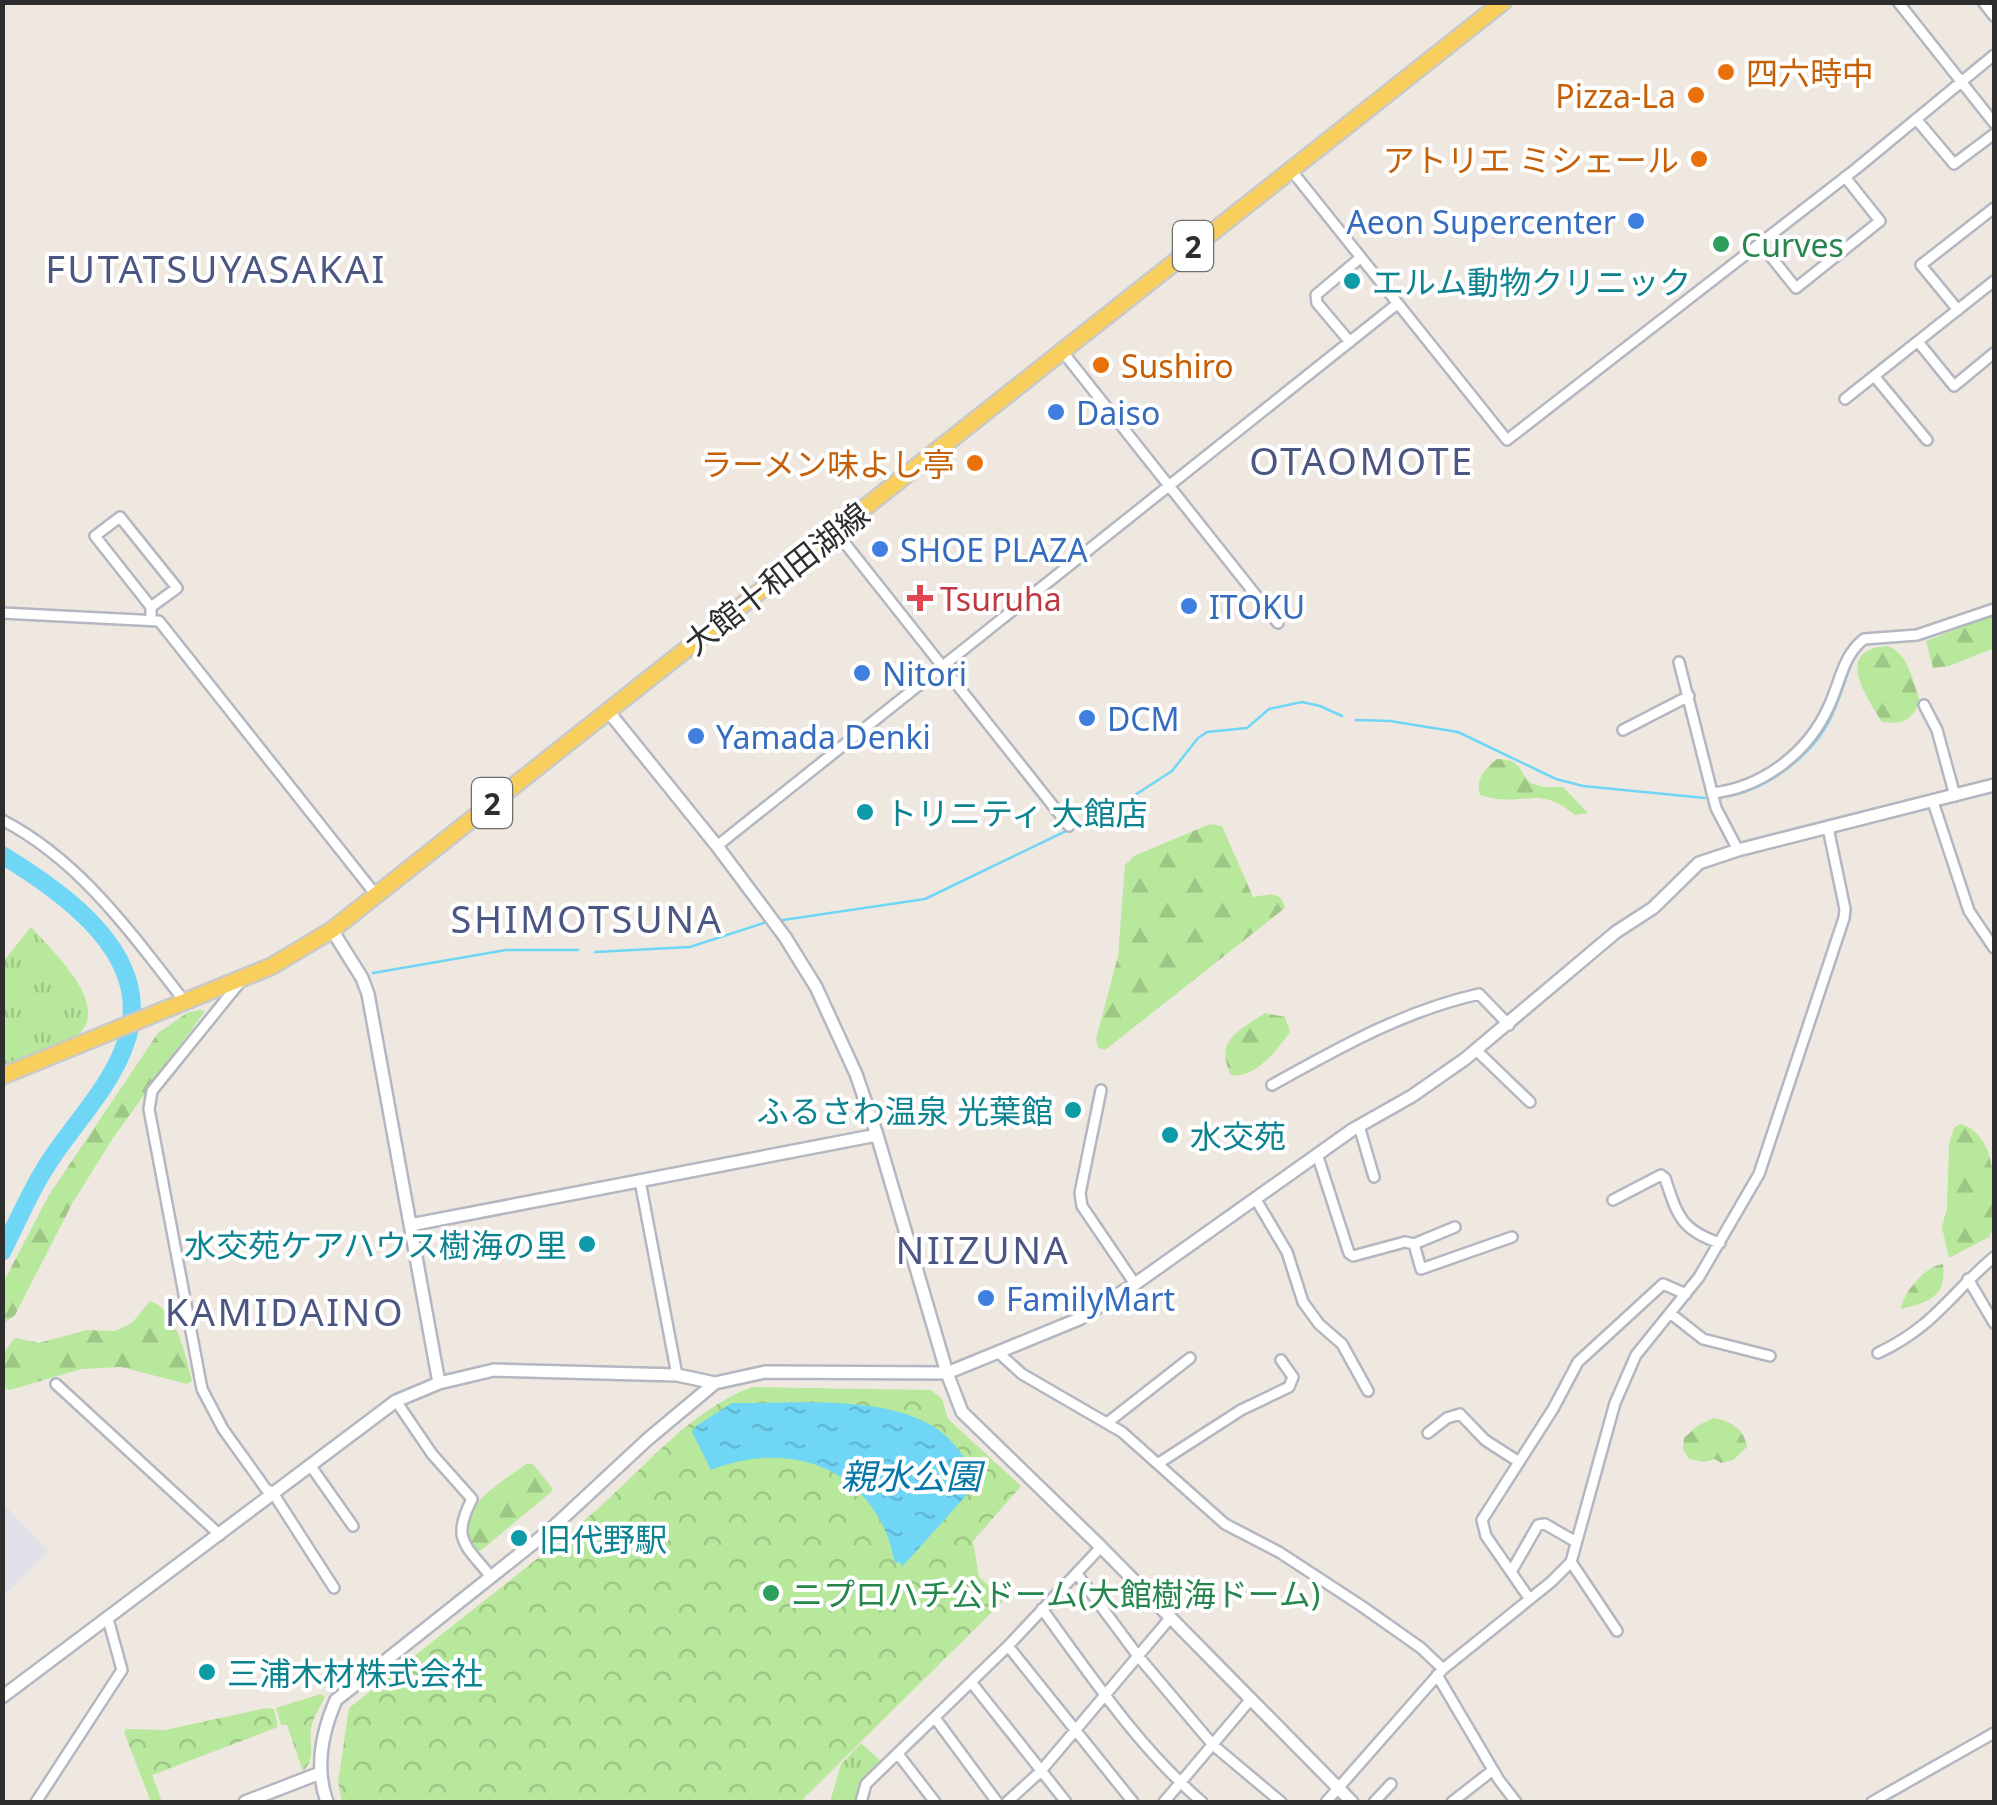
<svg xmlns="http://www.w3.org/2000/svg" width="1997" height="1805" viewBox="0 0 1997 1805" font-family="'Noto Sans','Noto Sans JP',sans-serif">
<style>
.industrial{fill:#e2e0e8}
.grass{fill:url(#grass-tufts)}
.forest{fill:url(#forest-firs)}
.park{fill:url(#park-crowns)}
.water{fill:url(#water-ripples)}
.lines{fill:none;stroke-linecap:round;stroke-linejoin:round}
.stream{stroke:#70d6f5;stroke-width:2.5}
.river{stroke:#70d6f5;stroke-width:18}
.minor-casing{stroke:#b4b7c1;stroke-width:14}
.tertiary-casing{stroke:#b4b7c1;stroke-width:16}
.primary-casing{stroke:#c9c9c9;stroke-width:20}
.minor{stroke:#fff;stroke-width:9}
.tertiary{stroke:#fff;stroke-width:11}
.primary{stroke:#f8cf5d;stroke-width:15}
.food-dot{fill:#e8710a;stroke:#fff;stroke-width:4}
.shop-dot{fill:#3f7fe0;stroke:#fff;stroke-width:4}
.leisure-dot{fill:#2e9e5b;stroke:#fff;stroke-width:4}
.culture-dot{fill:#0f9aa8;stroke:#fff;stroke-width:4}
.health-dot{fill:#e0444e;stroke:#fff;stroke-width:4}
.labels{text-anchor:middle;dominant-baseline:central;stroke-width:8;stroke-linejoin:round;paint-order:stroke}
.shield{fill:#fff;stroke:#6d6d6d;stroke-width:2.5}
.shield-label{font-size:30px;font-weight:bold;fill:#2e2e2e}
.food-label{font-size:32px;fill:#c56008;stroke:#fff;text-anchor:end}
.shop-label{font-size:32px;fill:#366cbe;stroke:#fff;text-anchor:start}
.leisure-label{font-size:32px;fill:#27864d;stroke:#fff;text-anchor:start}
.culture-label{font-size:32px;fill:#0d838f;stroke:#fff;text-anchor:start}
.street-label{font-size:32px;fill:#2e2e2e;stroke:#fff}
.health-label{font-size:32px;fill:#be3a42;stroke:#fff;text-anchor:start}
.water-label{font-size:35px;font-style:italic;fill:#0776a8;stroke:#fff}
.quarter-label{font-size:38px;letter-spacing:2.5px;fill:#4b5682;stroke:#fff}
</style>
<defs>
<pattern id="grass-tufts" width="24" height="20" patternUnits="userSpaceOnUse" patternTransform="scale(2.5)"><rect width="24" height="20" fill="#b7e89b"/><path d="M3 7l-1-3M5 7V3M7 7l1-3M15 17l-1-3M17 17v-4M19 17l1-3" fill="none" stroke="#9ec786"/></pattern>
<pattern id="forest-firs" width="22" height="20" patternUnits="userSpaceOnUse" patternTransform="scale(2.5)"><rect width="22" height="20" fill="#b7e89b"/><path d="M5 1l3.5 6h-7zM16 11l3.5 6h-7z" fill="#9ec786"/></pattern>
<pattern id="park-crowns" width="20" height="18" patternUnits="userSpaceOnUse" patternTransform="scale(2.5)"><rect width="20" height="18" fill="#b7e89b"/><path d="M2 6a3 3 0 1 1 6 0M12 15a3 3 0 1 1 6 0" fill="none" stroke="#9ec786"/></pattern>
<pattern id="water-ripples" width="26" height="14" patternUnits="userSpaceOnUse" patternTransform="scale(2.5)"><rect width="26" height="14" fill="#70d6f5"/><path d="M2 4q2-2 4 0t4 0M15 11q2-2 4 0t4 0" fill="none" stroke="#61b8d2"/></pattern>
</defs>
<rect width="100%" height="100%" fill="#efe8e0"/>
<!-- industrial -->
<path class="industrial" d="M2,1502L48,1551L3,1597H2Z"/>
<!-- grass -->
<path class="grass" d="M31,927C51,950 108,1001 81,1032C73,1042 18,1062 3,1069L2,963Z
M861,1743L883,1763L859,1802H830L841,1764Z"/>
<!-- forest -->
<path class="forest" d="M1987,617H1994V648L1949,666L1933,668L1926,641Z
M1887,646C1908,652 1913,682 1920,701C1911,721 1903,725 1882,722C1865,695 1834,650 1887,646Z
M1497,759C1522,760 1517,768 1530,783L1544,787H1563L1588,813L1575,815C1537,783 1521,809 1480,795C1475,779 1485,769 1497,759Z
M1210,824L1222,826L1253,897L1272,894L1281,898L1285,908L1105,1050L1098,1048L1096,1039L1118,956L1125,865L1134,856Z
M199,1010L205,1011L113,1138L73,1202L15,1315L3,1324V1283L49,1195L158,1033L187,1013Z
M1265,1013L1285,1017L1290,1032C1278,1049 1254,1080 1231,1075C1214,1041 1238,1031 1265,1013Z
M1960,1124C1997,1134 1995,1186 1994,1226L1989,1237L1949,1258L1942,1227L1947,1209L1949,1144L1954,1128Z
M1943,1264C1947,1297 1929,1302 1901,1309C1903,1293 1925,1266 1943,1264Z
M150,1301C176,1309 186,1356 192,1381L187,1384L121,1367L81,1369L10,1390L3,1387C2,1367 0,1351 16,1338L39,1343L87,1330L115,1331L132,1323Z
M1713,1418C1730,1420 1745,1430 1747,1447L1733,1460L1721,1463L1715,1459L1704,1462L1689,1459L1683,1449L1684,1438L1697,1426Z
M526,1464H533L553,1489L550,1493L480,1551L472,1549C449,1510 500,1484 526,1464Z"/>
<!-- park -->
<path class="park" d="M752,1387L931,1390L942,1399L948,1419L1021,1486L973,1541L979,1577L1004,1600L800,1802H342L338,1782L349,1708C428,1644 509,1583 587,1518C641,1473 686,1412 752,1387Z
M321,1694L325,1697C320,1708 313,1716 311,1729C309,1746 316,1759 303,1771L287,1725H281L276,1708Z
M266,1708L274,1709L278,1727L152,1775L162,1802H151L124,1732L126,1729L165,1730Z"/>
<!-- water -->
<path class="water" d="M732,1403C795,1404 887,1393 940,1431C957,1444 968,1463 980,1480L902,1567L900,1562L895,1563C892,1551 889,1537 883,1526C850,1458 776,1444 711,1470L692,1432L696,1426Z"/>
<g class="lines">
<!-- stream -->
<path class="stream" d="M1889,641L1921,639L1935,634
M1356,720L1390,721L1458,732L1556,779L1583,786L1705,798
M1721,797C1763,793 1813,756 1831,717C1840,698 1846,678 1853,658
M783,920L925,899L1118,806L1172,771L1198,738L1207,732L1247,728L1269,709L1302,702L1320,706L1342,716
M595,952L690,947L764,923
M373,973L506,950H578"/>
<!-- river -->
<path class="river" d="M2,855C65,894 156,956 126,1042C110,1090 69,1128 44,1170C28,1196 16,1225 2,1252"/>
<defs>
<path id="minor" d="M1898,2L1994,123
M1983,2L1994,16
M1916,119L1954,164L1994,134
M1291,170L1507,440L1857,168L1994,55
M1760,243L1796,288L1880,221L1845,177
M1958,310L1921,265L1994,208
M1350,342L1317,303L1316,295L1360,258
M1919,343L1954,386L1994,353
M1062,351L1278,623
M1875,377L1927,440
M1845,399L1994,281
M836,532L1069,826
M2,613L159,621L376,895
M151,620V607L95,536L120,517L177,588L151,607
M1679,662L1716,808L1738,850
M1924,705L1937,730L1955,796
M1623,730L1689,696
M1712,793C1761,788 1807,754 1828,708C1840,684 1842,656 1864,639L1917,635L1994,609
M1933,802L1969,911L1994,948
M2,820C80,860 132,934 185,1002
M717,846L1397,304
M241,981L152,1091L149,1109L202,1389L223,1429L266,1489L273,1493L334,1588
M1476,1050L1530,1102
M1272,1085C1339,1048 1403,1011 1479,994L1509,1025
M1101,1090L1080,1193L1082,1206L1135,1284
M1359,1126L1374,1177
M1317,1154L1349,1253L1353,1256L1405,1242L1414,1244
M640,1181L677,1375
M1255,1198L1287,1252L1303,1302L1319,1324L1342,1344L1368,1391
M1613,1200L1661,1175L1665,1178C1677,1214 1680,1230 1720,1243
M1455,1227L1414,1244L1421,1269L1512,1237
M1968,1279L1994,1323
M1670,1313L1703,1339L1770,1356
M1878,1353C1934,1327 1950,1294 1994,1257
M1000,1354L1022,1374L1122,1432L1225,1524L1279,1552L1360,1605L1421,1648L1443,1669
M56,1384L220,1535
M396,1401L432,1454L472,1499C451,1540 465,1544 491,1577
M1107,1423L1190,1358
M1428,1433L1447,1418L1460,1414L1485,1440L1519,1462
M1159,1463L1241,1410L1289,1387L1293,1377L1281,1360
M310,1465L353,1526
M1571,1562L1617,1631
M1511,1572L1538,1525L1545,1524L1576,1542
M1077,1574L1138,1656L1213,1745L1281,1802
M1529,1598L1486,1536L1482,1520L1553,1409L1578,1362L1663,1284L1686,1294
M1042,1609C1091,1676 1139,1748 1202,1802
M1008,1646L1133,1802
M1437,1675L1499,1780L1516,1802
M971,1682L1066,1802
M935,1718L997,1802
M898,1754L935,1802
M36,1802L122,1670L108,1619
M861,1802L866,1784L1008,1646L1101,1547
M1007,1802L1040,1772L1171,1617
M1164,1802L1251,1699
M1326,1802L1443,1669L1551,1582L1571,1562L1615,1403L1636,1355L1699,1277L1759,1174L1844,918L1845,909L1828,828
M1374,1802L1391,1784
M1452,1802L1493,1770
M1872,1802L1994,1733"/>
<path id="tertiary" d="M608,711L717,846L785,937L816,987L856,1074L877,1135L947,1373L962,1412L1101,1547L1352,1802
M332,930L362,978L368,994L439,1383
M410,1225L877,1135
M2,1697L396,1401L439,1383L494,1370L677,1375L715,1383
M245,1802L320,1773
M327,1802C315,1769 322,1732 336,1700L550,1530L648,1439L715,1383L765,1372L947,1373L1079,1319L1135,1284L1352,1130L1412,1096L1465,1059L1616,932L1653,908L1699,863L1738,850L1994,785"/>
<path id="primary" d="M2,1076L272,966L332,930L1503,2"/>
</defs>
<!-- minor casing -->
<use href="#minor" class="minor-casing"/>
<!-- tertiary casing -->
<use href="#tertiary" class="tertiary-casing"/>
<!-- primary casing -->
<use href="#primary" class="primary-casing"/>
<!-- minor -->
<use href="#minor" class="minor"/>
<!-- tertiary -->
<use href="#tertiary" class="tertiary"/>
<!-- primary -->
<use href="#primary" class="primary"/>
</g>
<!-- markers -->
<g class="food-dot">
<circle cx="1726" cy="72" r="10"/>
<circle cx="1696" cy="95" r="10"/>
<circle cx="1699" cy="159" r="10"/>
<circle cx="1101" cy="365" r="10"/>
<circle cx="975" cy="463" r="10"/>
</g>
<g class="shop-dot">
<circle cx="1636" cy="221" r="10"/>
<circle cx="1056" cy="412" r="10"/>
<circle cx="880" cy="549" r="10"/>
<circle cx="1189" cy="606" r="10"/>
<circle cx="862" cy="673" r="10"/>
<circle cx="1087" cy="718" r="10"/>
<circle cx="696" cy="736" r="10"/>
<circle cx="986" cy="1298" r="10"/>
</g>
<g class="leisure-dot">
<circle cx="1721" cy="244" r="10"/>
<circle cx="771" cy="1593" r="10"/>
</g>
<g class="culture-dot">
<circle cx="1352" cy="281" r="10"/>
<circle cx="865" cy="812" r="10"/>
<circle cx="1073" cy="1110" r="10"/>
<circle cx="1170" cy="1135" r="10"/>
<circle cx="587" cy="1244" r="10"/>
<circle cx="519" cy="1538" r="10"/>
<circle cx="207" cy="1672" r="10"/>
</g>
<path class="health-dot" d="M915 583h10v10h10v10h-10v10h-10v-10h-10v-10h10z"/>
<g class="labels">
<!-- shield labels -->
<g class="shield">
<rect x="1173" y="221" width="40" height="50" rx="8"/>
<rect x="472" y="778" width="40" height="50" rx="8"/>
</g>
<g class="shield-label">
<text x="1193" y="246">2</text>
<text x="492" y="803">2</text>
</g>
<!-- food labels -->
<g class="food-label">
<text x="1746" y="72" text-anchor="start">四六時中</text>
<text x="1676" y="95">Pizza-La</text>
<text x="1679" y="159">アトリエ ミシェール</text>
<text x="1121" y="365" text-anchor="start">Sushiro</text>
<text x="955" y="463">ラーメン味よし亭</text>
</g>
<!-- shop labels -->
<g class="shop-label">
<text x="1616" y="221" text-anchor="end">Aeon Supercenter</text>
<text x="1076" y="412">Daiso</text>
<text x="900" y="549">SHOE PLAZA</text>
<text x="1209" y="606">ITOKU</text>
<text x="882" y="673">Nitori</text>
<text x="1107" y="718">DCM</text>
<text x="716" y="736">Yamada Denki</text>
<text x="1006" y="1298">FamilyMart</text>
</g>
<!-- leisure labels -->
<g class="leisure-label">
<text x="1741" y="244">Curves</text>
<text x="791" y="1593">ニプロハチ公ドーム(大館樹海ドーム)</text>
</g>
<!-- culture labels -->
<g class="culture-label">
<text x="1372" y="281">エルム動物クリニック</text>
<text x="885" y="812">トリニティ 大館店</text>
<text x="1053" y="1110" text-anchor="end">ふるさわ温泉 光葉館</text>
<text x="1190" y="1135">水交苑</text>
<text x="567" y="1244" text-anchor="end">水交苑ケアハウス樹海の里</text>
<text x="539" y="1538">旧代野駅</text>
<text x="227" y="1672">三浦木材株式会社</text>
</g>
<!-- street labels -->
<g class="street-label">
<text transform="translate(776 578) rotate(-38)">大館十和田湖線</text>
</g>
<!-- health labels -->
<g class="health-label">
<text x="940" y="598">Tsuruha</text>
</g>
<!-- water labels -->
<g class="water-label">
<text x="911" y="1475">親水公園</text>
</g>
<!-- quarter labels -->
<g class="quarter-label">
<text x="216" y="268">FUTATSUYASAKAI</text>
<text x="1362" y="460">OTAOMOTE</text>
<text x="587" y="918">SHIMOTSUNA</text>
<text x="983" y="1249">NIIZUNA</text>
<text x="285" y="1311">KAMIDAINO</text>
</g>
</g>
<!-- border -->
<rect width="1997" height="1805" fill="none" stroke="#2e2e2e" stroke-width="10"/>
</svg>
